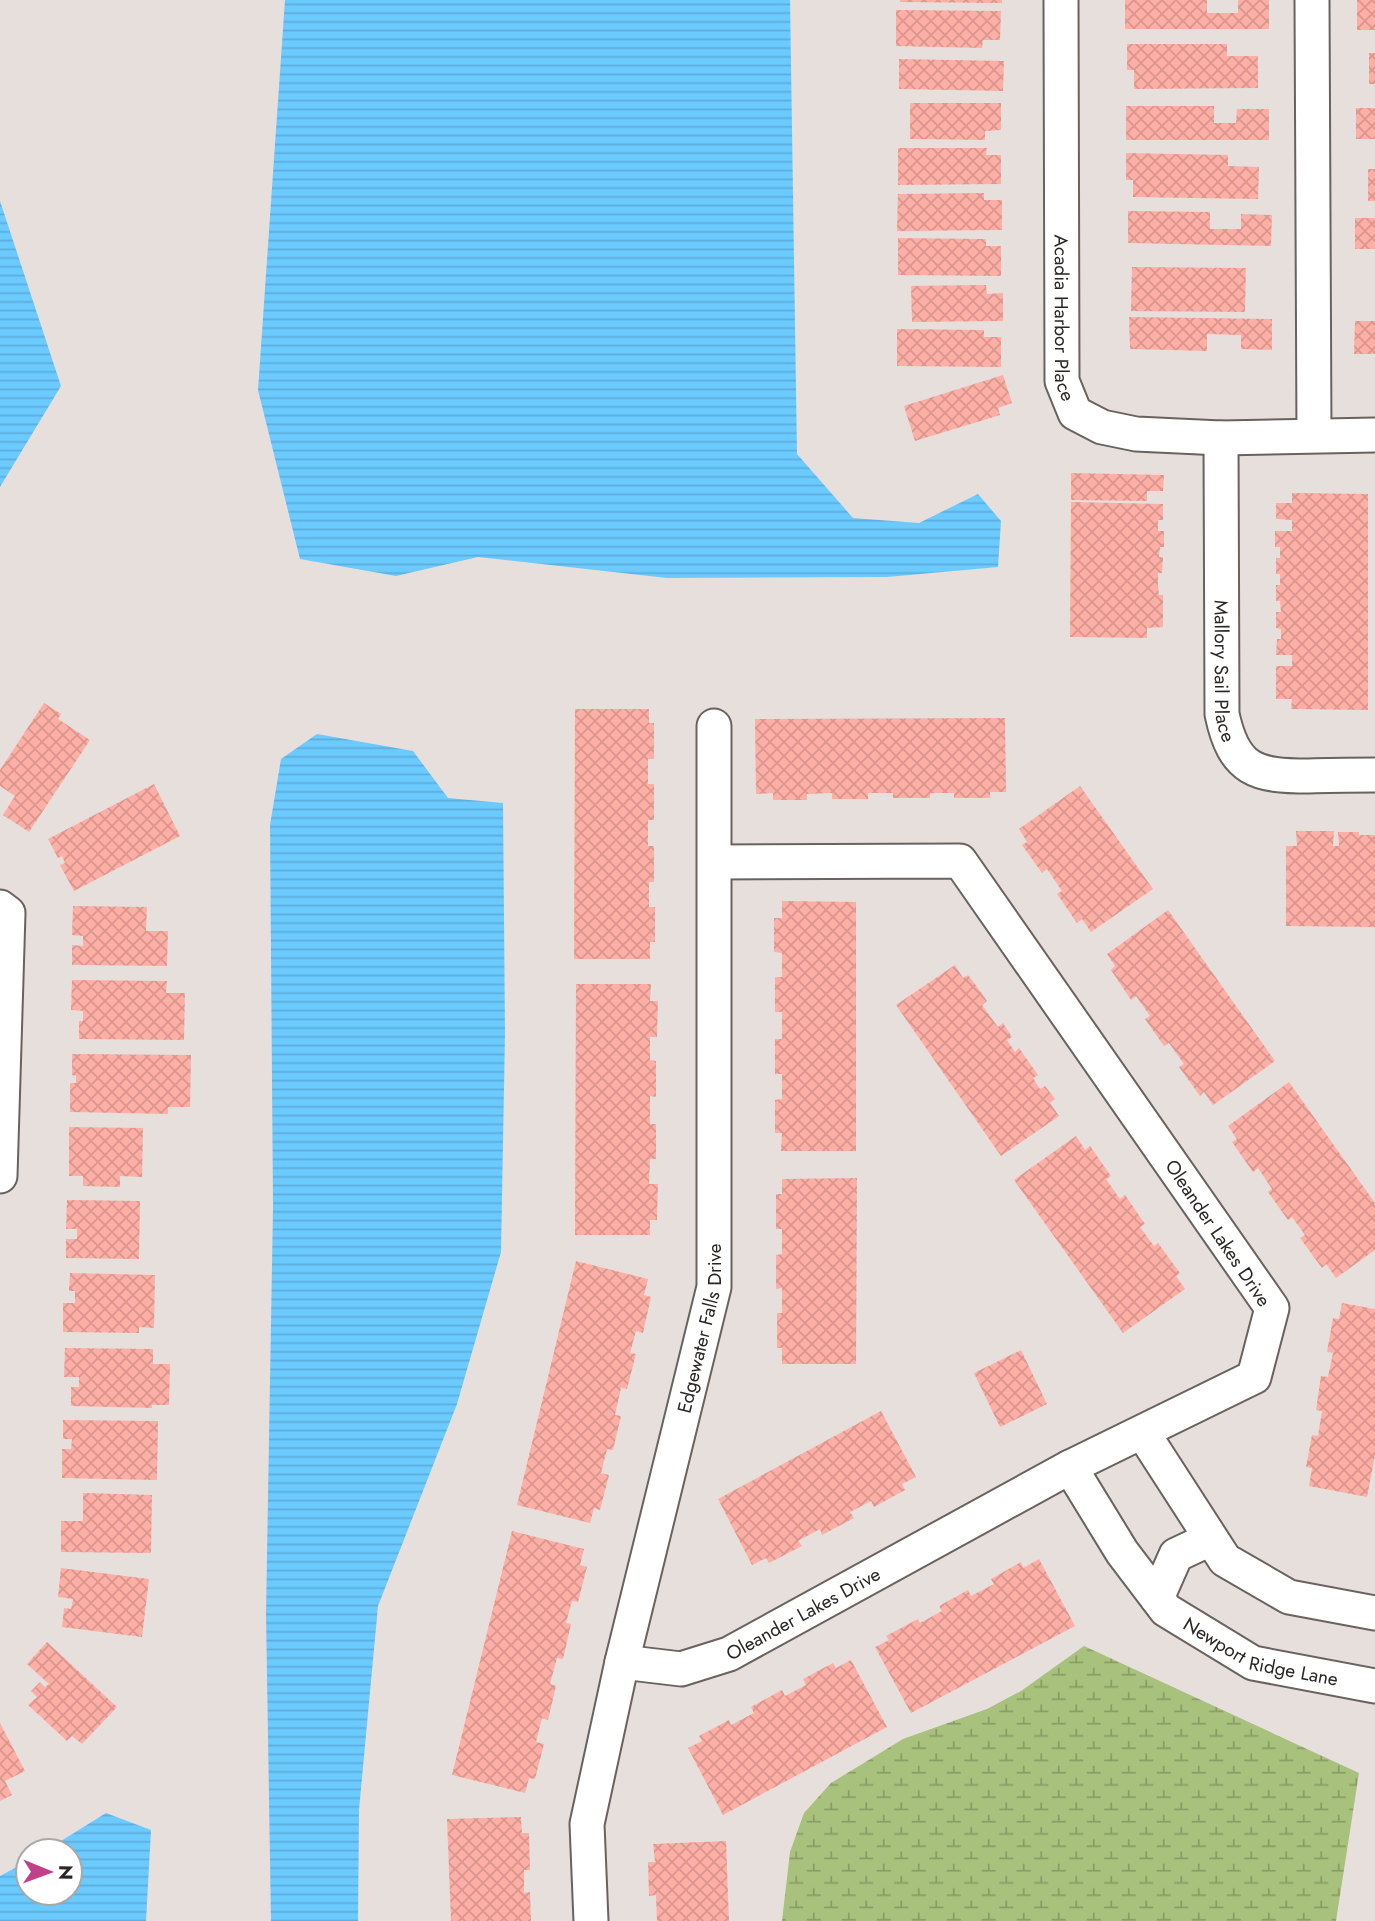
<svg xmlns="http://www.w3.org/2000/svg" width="1375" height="1921" viewBox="0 0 1375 1921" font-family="Jost,sans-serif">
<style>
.wetland{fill:url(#wetland-marsh)}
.water{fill:url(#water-rules)}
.building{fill:url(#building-cross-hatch)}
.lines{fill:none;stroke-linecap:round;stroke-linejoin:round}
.minor-casing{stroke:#69625e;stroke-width:37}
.minor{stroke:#fff;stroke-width:33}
.labels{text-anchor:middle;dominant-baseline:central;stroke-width:5;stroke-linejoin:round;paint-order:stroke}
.street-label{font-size:19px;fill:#292624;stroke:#fff}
</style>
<defs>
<pattern id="wetland-marsh" width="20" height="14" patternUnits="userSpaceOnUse" patternTransform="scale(1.75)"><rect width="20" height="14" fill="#a8c17d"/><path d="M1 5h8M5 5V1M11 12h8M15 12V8" fill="none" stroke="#899d66"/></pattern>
<pattern id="water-rules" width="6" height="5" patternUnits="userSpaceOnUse" patternTransform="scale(1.75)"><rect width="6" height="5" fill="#6bcaff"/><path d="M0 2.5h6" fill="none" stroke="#5dadda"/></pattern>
<pattern id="building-cross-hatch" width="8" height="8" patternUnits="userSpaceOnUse" patternTransform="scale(1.75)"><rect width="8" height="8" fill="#feafa5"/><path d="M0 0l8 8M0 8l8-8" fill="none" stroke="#da968e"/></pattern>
</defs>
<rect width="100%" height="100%" fill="#e7dfdb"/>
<!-- wetland -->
<path class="wetland" d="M1084,1646L1359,1773L1336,1921H782L790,1852L804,1813L831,1783L903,1739L987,1709L1021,1691Z"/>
<!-- water -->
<path class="water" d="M285,0H790L797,454L853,518L919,523L978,494L1001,521L998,567L887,577L667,578L478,557L396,576L300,559L258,390Z
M0,201L61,386L0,487Z
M317,734L413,751L448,798L503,803L505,1033L501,1252L457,1404L378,1606L359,1810L358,1921H271L266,1614L273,1207L270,825L281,759Z
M106,1813L151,1830L146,1921H0V1876L28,1861V1893H70V1851H45Z"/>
<!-- building -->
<path class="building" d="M900,0H1002V3L900,2Z
M1125,0H1207V13H1238V0H1269V29H1125Z
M1357,0H1375V30H1357Z
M896,10L1001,11L1000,40H983L982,48L896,46Z
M1127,44H1227V56H1258V88L1134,89V70H1127Z
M1369,53H1375V84H1369Z
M899,59L1004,61L1003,91L899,89Z
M910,103H1001V130L985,131V140L910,139Z
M1126,106H1214V123H1236L1237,109H1269V140H1126Z
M1356,108H1375V139H1356Z
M898,148H987L986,155H1001V184L898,185Z
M1126,153L1228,155V166L1259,167L1258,199L1133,197V180H1126Z
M1368,169H1375V201H1368Z
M984,193V200H1002V230L897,231L898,194Z
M1128,211L1210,212V229H1241V214L1272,215L1271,246L1128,243Z
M1355,218H1375V249H1355Z
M898,238L986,239V246H1001V276L898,275Z
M1132,267L1246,268L1245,312L1131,311Z
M986,285L987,294L1003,293V321L912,322L911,286Z
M1129,317L1272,319V350L1241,349V335L1207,334V351L1130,349Z
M1355,321H1375V354H1354Z
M897,329L984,330V337H1001V367L897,366Z
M1003,375L1012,403L998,408L1000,415L915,441L904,406Z
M1071,473L1164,475L1163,491H1147V501L1071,500Z
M1292,493L1368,494V710L1291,709L1292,699H1276V666H1292V655H1276L1277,639H1281V629L1276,628V612H1281L1280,601H1276V585H1280V574H1276V558H1280V547H1275V531H1292V520L1276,519V503H1292Z
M1071,502L1163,504V520H1158V531H1164V547H1160L1159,557H1163L1162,573H1158V585L1159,595H1163V627L1147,628V638L1070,637Z
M44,703L61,714L58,719L90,740L29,832L3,815L15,796L0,786V770Z
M575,709H649V723H654V759H648V784H654V820H648V846H654V882H649V907H655V942H650V959H574Z
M1005,718L1006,792H990V798H954V793H930V798H893V793H868V799H832V793L807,794V800H773V793L756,794L755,719Z
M154,784L180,836L74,891L60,865L65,863L62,856L58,858L48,839Z
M1080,786L1153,889L1091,932L1082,919L1077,923L1057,894L1062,891L1047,869L1042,873L1022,845L1027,842L1019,829Z
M1296,831H1334L1333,846H1339L1338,832H1359V835H1375V927L1286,926V846H1297Z
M782,901L856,902V1151H781L782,1133H775V1100L782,1099V1074H775V1039H782V1012H775V977H782V953L774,952V918H782Z
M73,906L147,907L146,931H168L167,966L72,965V945L83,946V936L72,935Z
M1168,910L1275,1061L1213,1105L1204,1092L1200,1096L1179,1067L1184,1064L1169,1043L1164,1046L1145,1019L1150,1016L1136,996L1131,1000L1111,970L1115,966L1107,954Z
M955,965L963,978L968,975L978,988L987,1001L982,1005L998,1027L1003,1023L1012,1037L1007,1040L1015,1052L1019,1048L1038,1075L1033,1078L1040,1089L1045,1086L1055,1099L1050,1103L1059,1116L1001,1156L896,1005Z
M72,980L167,981L166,993H185L184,1040L79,1039V1021H83V1011L71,1010Z
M576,984H651L650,1001H658L657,1037H650V1060L656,1061V1097L650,1096V1124H656V1159H650L649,1184H658L657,1220H650V1235H575Z
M72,1054L191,1055L190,1107H168V1114L70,1112V1083H76V1076L72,1075Z
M1289,1082L1375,1203V1250L1336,1278L1326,1264L1322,1268L1300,1238L1305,1235L1292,1217L1288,1220L1268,1192L1272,1189L1258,1168L1253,1172L1232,1142L1237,1139L1228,1126Z
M69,1127L143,1128L142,1177L120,1176V1187L83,1186V1176H69Z
M1076,1136L1085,1150L1090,1146L1111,1176L1106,1179L1120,1199L1125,1195L1145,1224L1140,1227L1154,1246L1158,1243L1180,1273L1176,1276L1185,1289L1123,1333L1014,1180Z
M857,1178L856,1364H782V1348H777V1313H782V1288L776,1289V1255L782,1254V1229H776V1194H782V1179Z
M67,1200L140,1201L139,1259L66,1258V1239H77V1229H66Z
M576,1261L648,1279L644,1295L651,1297L643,1333L636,1331L630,1353L636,1354L627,1389L621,1388L615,1415L621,1416L613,1450L607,1449L601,1473L609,1475L600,1510L594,1508L590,1523L517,1505Z
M70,1273L155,1275L154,1328L139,1327V1333L63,1332V1303H75V1291H69Z
M1342,1303L1375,1309V1455L1367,1497L1309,1486L1312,1468L1306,1467L1312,1435L1318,1436L1322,1411L1316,1410L1321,1376L1328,1377L1333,1353L1327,1352L1333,1318L1339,1319Z
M65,1348L153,1349V1364H170L169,1405H152V1408L71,1406V1387H79V1377H64Z
M1021,1350L1047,1404L1000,1427L974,1373Z
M881,1411L916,1477L902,1484L905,1490L874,1507L871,1501L850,1512L854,1518L822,1535L820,1529L798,1541L802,1546L769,1563L766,1558L752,1565L718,1499Z
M63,1420L158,1421L157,1480L62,1478V1449H71L72,1439H63Z
M83,1493L152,1495L151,1553L61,1552V1521H83Z
M512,1531L584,1549L580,1565L587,1567L578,1602L572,1601L566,1623L571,1624L563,1659L557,1658L550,1684L556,1686L548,1720L542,1718L536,1742L544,1744L535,1779L529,1778L525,1793L452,1775Z
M1039,1559L1075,1626L911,1713L875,1647L889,1640L886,1636L918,1619L920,1623L942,1611L939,1606L968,1590L971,1596L994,1584L991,1579L1021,1562L1023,1568Z
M61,1568L149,1579L142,1637L62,1627L64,1608L71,1609L73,1599L58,1597Z
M47,1642L117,1707L82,1744L72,1736L67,1741L28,1705L37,1697L31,1691L40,1682L45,1687L49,1684L27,1664Z
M851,1660L887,1727L723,1815L688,1748L702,1741L699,1736L729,1720L731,1725L754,1713L751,1707L782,1690L785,1696L806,1685L803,1679L833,1663L836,1668Z
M0,1723L25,1771L5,1781L12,1795L0,1801Z
M521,1817L522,1833H529L530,1870H524V1893L530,1892L531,1921H451L447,1819Z
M726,1841L729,1921H657L656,1895L649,1896L648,1862H655L653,1844Z"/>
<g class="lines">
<defs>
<g id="minor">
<path id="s1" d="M1061,0L1062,381L1075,413L1102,427L1136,434L1221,438L1375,435"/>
<path d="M1312,0L1314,435"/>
<path id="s2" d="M1221,438L1222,714C1234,771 1256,776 1309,776C1331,775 1353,775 1375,775"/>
<path d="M0,907L8,913L0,1176"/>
<path d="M1143,1433L1225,1560L1289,1597L1375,1613"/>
<path id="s3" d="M1070,1467L1122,1552L1166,1610L1253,1663L1375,1686"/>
<path d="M1157,1598L1176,1555L1210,1539"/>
<path id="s4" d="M622,1662L681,1669L729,1654L1070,1467L1254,1377L1272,1308L960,861L715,862"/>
<path id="s5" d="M591,1921L587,1824L622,1662L714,1287V726"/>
</g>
</defs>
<!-- minor casing -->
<use href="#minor" class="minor-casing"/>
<!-- minor -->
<use href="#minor" class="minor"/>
</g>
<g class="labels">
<!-- street labels -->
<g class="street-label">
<text stroke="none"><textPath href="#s1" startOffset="318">Acadia Harbor Place</textPath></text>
<text stroke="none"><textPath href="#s2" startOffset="233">Mallory Sail Place</textPath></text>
<text transform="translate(1218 1233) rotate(56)">Oleander Lakes Drive</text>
<text stroke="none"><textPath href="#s5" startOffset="606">Edgewater Falls Drive</textPath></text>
<text stroke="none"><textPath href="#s4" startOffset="194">Oleander Lakes Drive</textPath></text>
<text stroke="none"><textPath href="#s3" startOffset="278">Newport Ridge Lane</textPath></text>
</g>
</g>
<!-- north arrow -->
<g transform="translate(49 1872) rotate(91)"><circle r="33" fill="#ffffff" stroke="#a9a8a7" stroke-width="2"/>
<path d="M0-5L12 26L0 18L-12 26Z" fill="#c1408a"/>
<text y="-10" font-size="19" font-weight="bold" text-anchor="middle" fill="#292624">N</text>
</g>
</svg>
